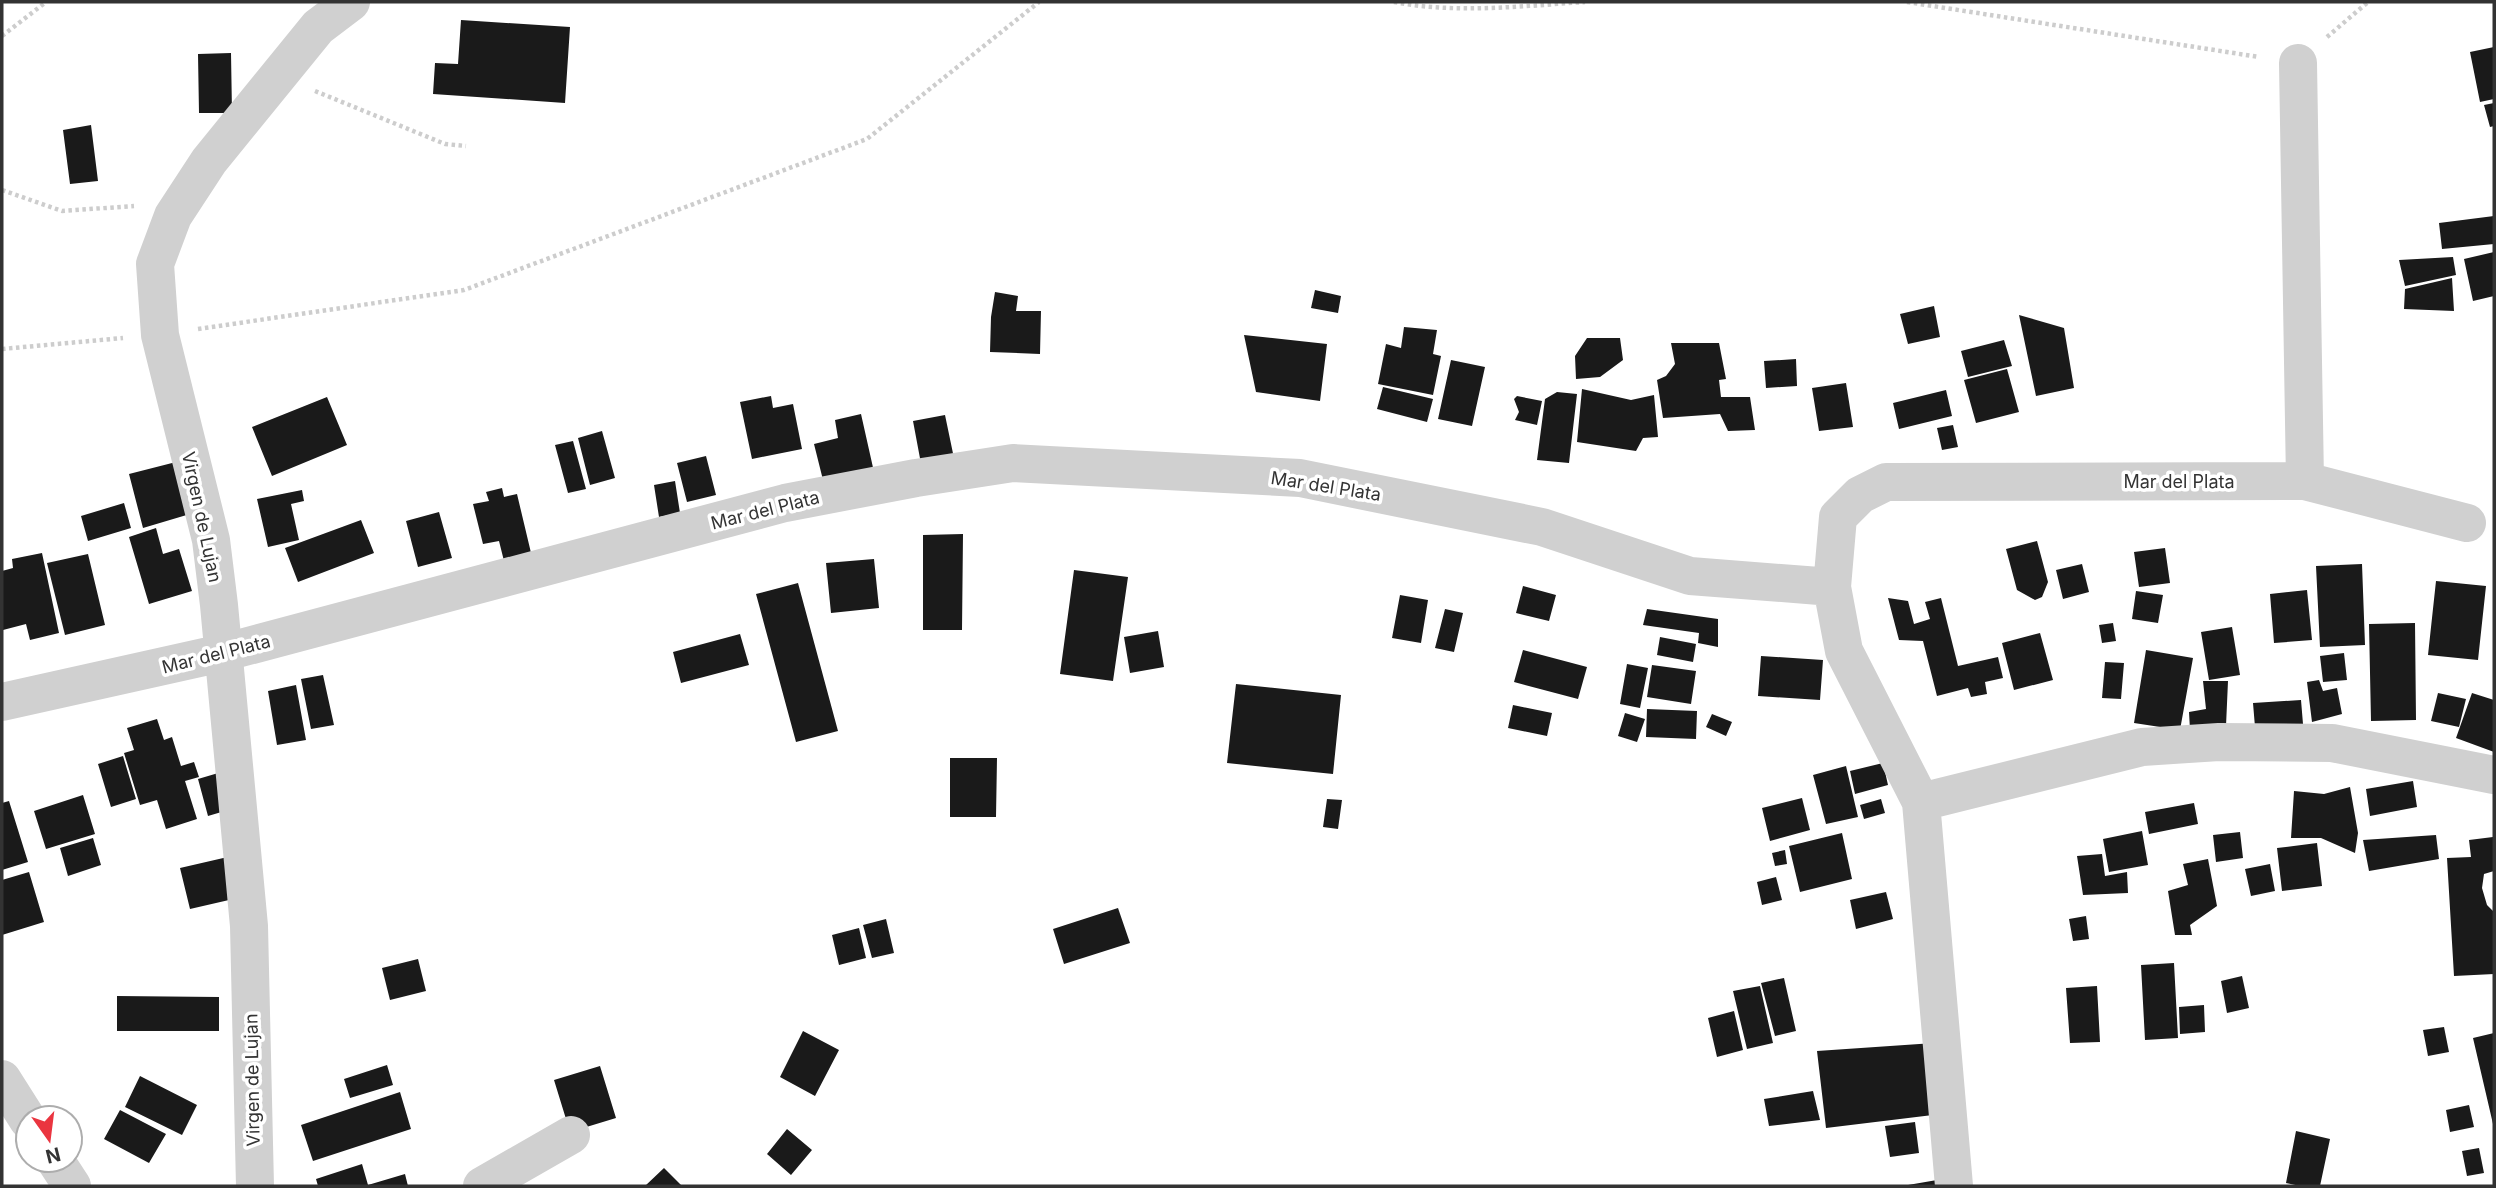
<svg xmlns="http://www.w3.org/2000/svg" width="2496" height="1188" viewBox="0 0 2496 1188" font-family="Inter,sans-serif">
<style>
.building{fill:#1a1a1a}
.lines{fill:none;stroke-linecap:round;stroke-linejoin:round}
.path{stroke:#cdcdcd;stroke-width:4.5;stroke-dasharray:3.5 3.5;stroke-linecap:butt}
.minor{stroke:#d0d0d0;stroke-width:38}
.labels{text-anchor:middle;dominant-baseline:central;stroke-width:7;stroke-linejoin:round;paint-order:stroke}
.street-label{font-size:18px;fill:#333;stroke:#fff}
</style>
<rect width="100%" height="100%" fill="#fff"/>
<!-- building -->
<path class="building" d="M461,20L570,27L565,103L433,94L435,63L458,64Z
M2494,47V99L2480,102L2470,52Z
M231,53L232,113H199L198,54Z
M2494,103V126L2490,127L2484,105Z
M91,125L98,181L70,184L63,130Z
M2494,216V244L2442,249L2439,223Z
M2494,252V296L2473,301L2464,259Z
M2453,257L2456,275L2405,286L2399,260Z
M2452,278L2454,311L2404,309L2405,289Z
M1315,290L1341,296L1338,313L1311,308Z
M995,292L1018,296L1016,311H1041L1040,354L990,352L991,317Z
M1934,306L1940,337L1908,344L1900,314Z
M2019,315L2064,328L2074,388L2036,396Z
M1404,327L1437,330L1433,354L1441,356L1433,395L1378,384L1386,344L1401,348Z
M1244,335L1327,344L1320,401L1256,392Z
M1587,338H1620L1623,360L1600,377L1576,379L1575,356Z
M2004,340L2012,366L1968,377L1961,351Z
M1671,343H1719L1726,379L1719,380L1721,397H1750L1755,430L1728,431L1720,414L1663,418L1657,380L1666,376L1675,364Z
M1796,359L1797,386L1766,388L1764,361Z
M1451,360L1485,367L1472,426L1438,419Z
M2007,369L2019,412L1976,423L1964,380Z
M1846,383L1853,427L1819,431L1812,388Z
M1383,387L1433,399L1427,422L1377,409Z
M1582,389L1631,400L1654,395L1658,437L1643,438L1636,451L1577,442Z
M1946,390L1952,416L1899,429L1893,403Z
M1557,392L1577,394L1569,463L1537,460L1545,399Z
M771,396L773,408L793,404L802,449L752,459L740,402Z
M1517,396L1542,401L1537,425L1515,420L1519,412L1514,399Z
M327,397L347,445L272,476L252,427Z
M861,414L874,472L824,484L814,444L838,438L835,420Z
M945,415L955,463L922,469L913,421Z
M1953,425L1958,447L1942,450L1937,428Z
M602,431L615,478L590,485L578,438Z
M573,441L586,489L568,493L555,445Z
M706,456L716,495L687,502L677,463Z
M176,462L190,514L143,528L129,474Z
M675,481L680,513L659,517L654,485Z
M502,488L504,497L517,494L532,557L505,565L499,541L483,544L473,504L489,501L486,492Z
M302,490L304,501L291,504L299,540L268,547L257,499Z
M124,503L131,528L88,541L81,516Z
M439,512L452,558L418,567L406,521Z
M361,520L374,553L298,582L285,548Z
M156,528L163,554L179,549L192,591L149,604L129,537Z
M963,534L962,630H923V535Z
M2037,541L2048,582L2042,597L2035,600L2017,590L2006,549Z
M2165,548L2170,583L2139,587L2134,552Z
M42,553L59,633L30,640L26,624L3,630L2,571L13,568L12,559Z
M88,554L105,625L65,635L47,563Z
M874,559L879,608L831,613L826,563Z
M2082,564L2089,592L2063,599L2056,570Z
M2362,564L2365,645L2320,647L2316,566Z
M1074,570L1128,577L1113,681L1060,674Z
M2436,581L2486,586L2478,660L2428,655Z
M798,583L838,731L796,742L756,594Z
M1523,586L1556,595L1549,621L1516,613Z
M2307,590L2312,640L2274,643L2270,594Z
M2136,591L2163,595L2158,623L2132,619Z
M1400,595L1428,600L1421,643L1392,638Z
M1888,598L1908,601L1914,624L1930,619L1925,602L1941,598L1958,666L1998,657L2003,678L1985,682L1987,694L1971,697L1968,688L1937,696L1923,641L1899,640Z
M1445,609L1463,613L1454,652L1435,648Z
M1647,609L1718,619V647L1698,643L1699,633L1643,625Z
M2113,623L2116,641L2102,643L2099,625Z
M2415,623L2416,720L2371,721L2369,624Z
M2232,627L2240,675L2209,680L2201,632Z
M1158,631L1164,667L1130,673L1124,637Z
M2040,633L2053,680L2014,690L2002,643Z
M740,634L749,665L681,683L673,652Z
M1660,637L1696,644L1693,662L1657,655Z
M1523,650L1587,667L1578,699L1514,682Z
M2146,650L2193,658L2180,730L2134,723Z
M2344,653L2347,680L2323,682L2320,656Z
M1761,656L1823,660L1820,700L1758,696Z
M2105,662L2124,663L2121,699L2102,698Z
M1627,664L1648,668L1640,708L1620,704Z
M1652,665L1696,671L1691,704L1647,697Z
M323,675L334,725L311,729L301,679Z
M2319,680L2323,691L2337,688L2342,714L2312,722L2307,682Z
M2203,681H2228L2226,726L2190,730L2189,712L2206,709Z
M1236,684L1341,695L1333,774L1227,763Z
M296,685L306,740L277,745L268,691Z
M2438,693L2466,699L2459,727L2431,721Z
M2472,693L2494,700V752L2456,738Z
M2301,700L2303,724L2255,727L2253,703Z
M1513,705L1552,713L1547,736L1508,728Z
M1647,709L1697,711L1696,739L1646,737Z
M1625,713L1645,719L1637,742L1618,736Z
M1712,714L1732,722L1726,736L1706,727Z
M157,719L164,740L172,737L181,766L194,762L199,777L185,781L197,819L166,829L157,800L140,805L124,753L134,750L127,728Z
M123,756L136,799L111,807L98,764Z
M950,758H997L996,817H950Z
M1883,763L1888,785L1855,794L1850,771Z
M1846,766L1858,817L1826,824L1813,775Z
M225,771L235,808L208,816L198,779Z
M2413,781L2417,807L2370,816L2366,789Z
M2350,787L2358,833L2355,853L2321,838H2291L2294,791L2324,794Z
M83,795L95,834L46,849L34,811Z
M1802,798L1810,830L1770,841L1762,808Z
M1327,799L1342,800L1338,829L1323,827Z
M1881,799L1885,813L1864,819L1860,805Z
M9,801L28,862L2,870V803Z
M2194,803L2198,824L2149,834L2145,812Z
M2142,831L2148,865L2109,872L2103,839Z
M2240,832L2243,858L2216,862L2213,835Z
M1842,833L1852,879L1800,892L1789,846Z
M2436,835L2439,859L2369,871L2363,840Z
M2493,837L2494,871L2484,874L2482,888L2487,905L2494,912V974L2454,976L2447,858L2471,857L2469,840Z
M93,838L101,865L68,876L60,848Z
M2317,843L2322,886L2282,891L2277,848Z
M1785,850L1787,864L1775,866L1772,853Z
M2102,854L2105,876L2127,872L2128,893L2083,895L2077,856Z
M232,856L242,897L190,909L180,868Z
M2208,859L2217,906L2190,925L2192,935H2175L2168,891L2188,885L2183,864Z
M2270,864L2275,891L2251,896L2245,869Z
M29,872L44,922L2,935V880Z
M1776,877L1782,900L1762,905L1757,882Z
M1886,892L1893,919L1856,929L1850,900Z
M1118,908L1130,943L1064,964L1053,929Z
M2086,916L2089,939L2073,941L2069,919Z
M886,919L894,953L872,958L863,925Z
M859,928L866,958L839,965L832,935Z
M418,959L426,991L390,1000L382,968Z
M2174,963L2178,1038L2145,1040L2141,965Z
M2242,976L2249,1008L2227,1013L2221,981Z
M1784,978L1796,1031L1775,1036L1761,983Z
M1760,986L1773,1043L1747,1049L1733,991Z
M2097,986L2100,1042L2070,1043L2066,988Z
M117,996L219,997V1031H117Z
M2204,1005L2205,1032L2180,1034L2179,1007Z
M1734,1011L1743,1050L1717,1057L1708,1018Z
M2444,1027L2449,1052L2428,1056L2423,1030Z
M803,1031L839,1050L815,1096L780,1077Z
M2494,1033V1124H2493L2473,1038Z
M1934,1043L1941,1114L1826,1128L1817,1051Z
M387,1065L393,1085L350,1098L344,1079Z
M600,1066L616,1118L570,1132L554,1080Z
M140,1076L197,1105L182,1135L125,1107Z
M1813,1091L1820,1120L1769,1126L1764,1099Z
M400,1092L411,1129L313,1161L301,1125Z
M2469,1105L2474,1127L2450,1132L2446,1110Z
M120,1110L166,1134L149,1163L104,1139Z
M1915,1122L1919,1153L1890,1157L1885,1126Z
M787,1129L812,1150L791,1175L767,1154Z
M2296,1131L2330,1139L2320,1186H2300L2286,1183Z
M2479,1148L2484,1173L2467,1176L2462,1151Z
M362,1164L368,1185L405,1174L408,1186H318L316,1179Z
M664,1168L682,1186H645Z
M1937,1180L1938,1186H1908V1185Z"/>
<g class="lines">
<!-- path -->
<path class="path" d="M1394,2C1456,14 1522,6 1585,2
M1907,2L2259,57
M2,36L46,2
M2327,37L2368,2
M315,91L445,144L466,146
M2,190L62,211L134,206
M198,329L464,290L867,139L1039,2
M2,349L123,338"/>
<!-- minor -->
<path class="minor" d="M2298,63L2305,481
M2,702L222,653L785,503L916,478L1013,463L1300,478L1542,527L1690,576L1832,587
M1921,802L2142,747L2219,742L2332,743L2494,775
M2,1079L28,1120
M55,1160L72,1186
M255,1186L249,926L219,605L211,540L160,335L155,264L173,216L209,161L318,27L351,2
M482,1186L571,1135
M1954,1186L1921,802L1844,651L1832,587L1838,517L1860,495L1886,482L2305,481L2467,523"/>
</g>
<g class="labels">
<!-- street labels -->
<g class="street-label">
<text x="2179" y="481">Mar del Plata</text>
<text transform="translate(1326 486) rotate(9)">Mar del Plata</text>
<text transform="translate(765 510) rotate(-14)">Mar del Plata</text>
<text transform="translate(202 517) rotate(78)">Virgen de Lujan</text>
<text transform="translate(216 654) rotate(-14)">Mar del Plata</text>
<text transform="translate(252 1080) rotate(-91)">Virgen de Lujan</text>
</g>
</g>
<!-- border -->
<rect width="2496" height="1188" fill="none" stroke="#333333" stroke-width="7"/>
<!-- north arrow -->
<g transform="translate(49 1139) rotate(166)"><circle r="33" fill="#ffffff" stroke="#adadad" stroke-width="2"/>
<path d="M0-5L12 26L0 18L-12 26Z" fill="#ea3540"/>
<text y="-10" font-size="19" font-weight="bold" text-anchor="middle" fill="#333333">N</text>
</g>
</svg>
